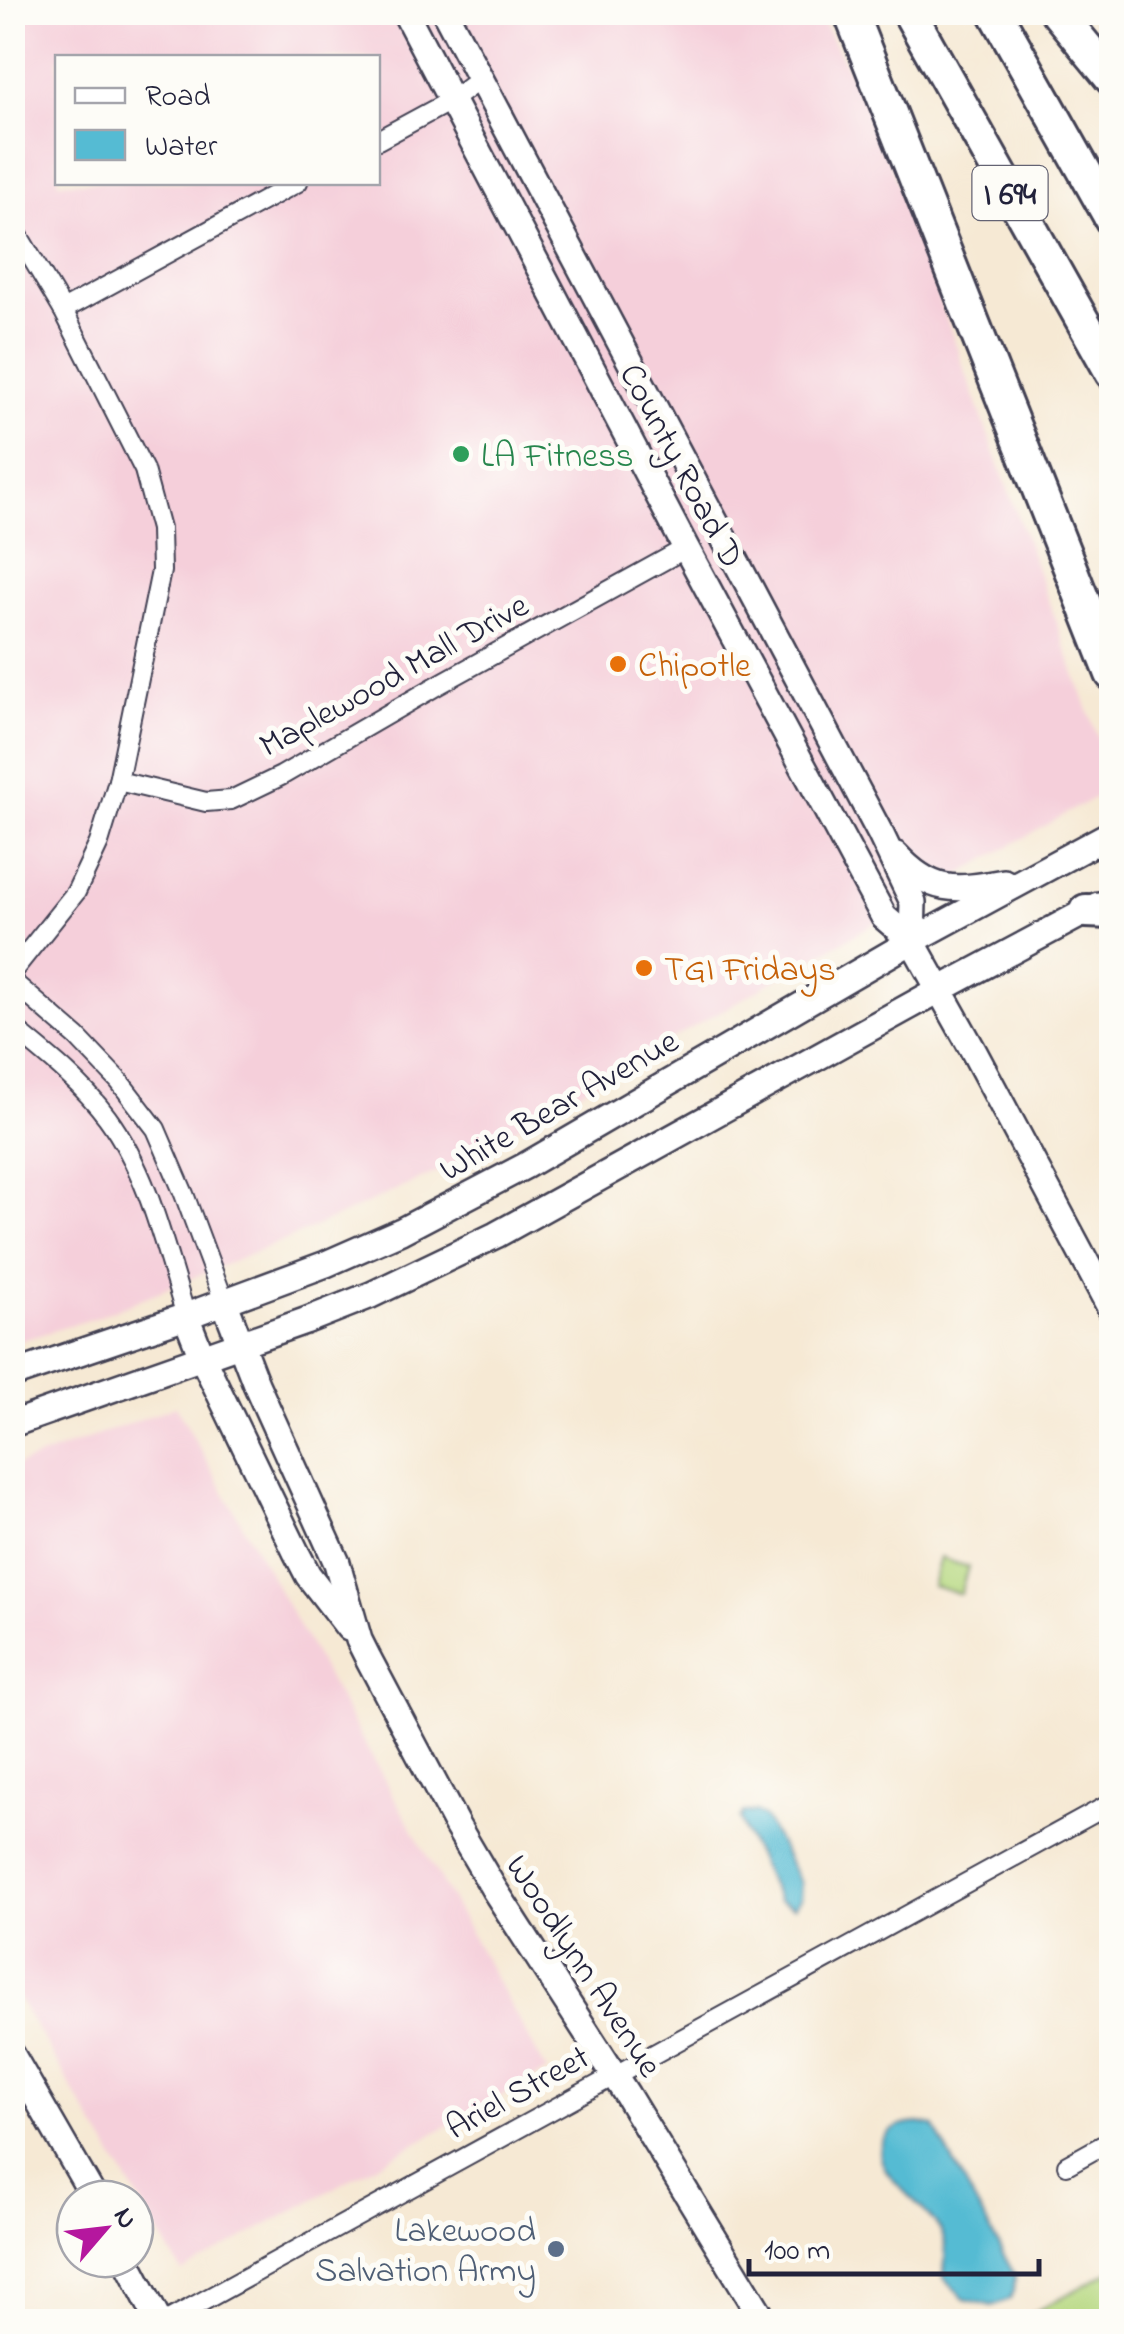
<svg xmlns="http://www.w3.org/2000/svg" width="1124" height="2334" viewBox="0 0 1124 2334" font-family="'Indie Flower',sans-serif">
<style>
.built{fill:#f5cfda;fill-rule:evenodd}
.green{fill:#b6d880;stroke:#6c7d5e;stroke-width:2.5}
.water{fill:#55bbd3;stroke:#3c6e87;stroke-width:2.5}
.lines{fill:none;stroke-linecap:round;stroke-linejoin:round}
.street-casing{stroke:#424052;stroke-width:22}
.secondary-casing{stroke:#424052;stroke-width:30}
.highway-casing{stroke:#424052;stroke-width:38}
.street{stroke:#fff;stroke-width:18}
.secondary{stroke:#fff;stroke-width:25}
.highway{stroke:#fff;stroke-width:32}
.leisure-dot{fill:#2e9e5b;stroke:#fdfcf7;stroke-width:4}
.food-dot{fill:#e8710a;stroke:#fdfcf7;stroke-width:4}
.service-dot{fill:#5c6f8a;stroke:#fdfcf7;stroke-width:4}
.labels{text-anchor:middle;stroke-width:10;stroke-linejoin:round;paint-order:stroke}
.shield{fill:#fdfcf7;stroke:#646373;stroke-width:2.5}
.shield-label{font-size:32px;font-weight:bold;fill:#22223b}
.leisure-label{font-size:35px;fill:#27864d;stroke:#fdfcf7;text-anchor:start}
.street-label{font-size:35px;fill:#22223b;stroke:#fdfcf7}
.food-label{font-size:35px;fill:#c56008;stroke:#fdfcf7;text-anchor:start}
.service-label{font-size:35px;fill:#4e5e75;stroke:#fdfcf7;text-anchor:end}
</style>
<rect width="100%" height="100%" fill="#fdfcf7"/>
<filter id="ink" filterUnits="userSpaceOnUse"><feTurbulence type="fractalNoise" baseFrequency=".01" numOctaves="2"/><feDisplacementMap in="SourceGraphic" scale="20" xChannelSelector="R" yChannelSelector="G"/><feConvolveMatrix kernelMatrix="1 2 1 2 8 2 1 2 1" color-interpolation-filters="sRGB"/></filter>
<filter id="wash" filterUnits="userSpaceOnUse"><feTurbulence type="fractalNoise" baseFrequency=".0048" numOctaves="4" result="noise"/><feDisplacementMap in="SourceGraphic" scale="40" xChannelSelector="R" yChannelSelector="G"/><feGaussianBlur stdDeviation="2.25" result="paint"/><feColorMatrix in="noise" values="0 0 0 0 0 0 0 0 0 0 0 0 0 0 0 0 0 1.4 0 .05"/><feComposite in="paint" operator="in"/></filter>
<g filter="url(#wash)">
<rect width="100%" height="100%" fill="#f6e9d4"/>
<g class="built">
<path d="M13,13H818L874,119L1111,774V788L450,1166L293,1237L92,1319L13,1343ZM58,58H378V182H58Z"/>
<polygon points="176,1406 547,2071 182,2272 12,1988 13,1467"/>
</g>
<g class="green">
<polygon points="940,1558 968,1567 960,1594 932,1586"/>
<polygon points="1111,2271 1111,2321 1017,2321"/>
</g>
<g class="water">
<polygon points="744,1812 756,1812 765,1818 801,1884 800,1899 794,1907 779,1901 745,1833 740,1818"/>
<path d="M919,2123L934,2126L1015,2276L1014,2291L1010,2299L992,2306L964,2299L944,2278C944,2266 947,2250 944,2239C935,2207 861,2172 885,2138C893,2126 906,2124 919,2123Z"/>
</g>
</g>
<g filter="url(#ink)">
<g class="lines">
<defs>
<g id="street">
<polyline points="378,140 452,100 480,79"/>
<polyline points="12,225 63,310 144,470 160,529 161,571 118,781 99,843 76,892 12,972"/>
<polyline points="63,310 298,182"/>
<polyline points="118,781 206,802 231,800 281,776 438,685 686,548"/>
<polyline points="12,981 77,1037 119,1081 156,1129 184,1194 224,1301"/>
<path d="M12,1027C45,1054 81,1082 107,1117C149,1174 165,1249 186,1316"/>
<polyline points="1067,2165 1112,2140"/>
<polyline points="165,2322 1112,1803"/>
</g>
<g id="secondary">
<polyline points="405,12 686,548 884,917 912,941 973,1050 1112,1311"/>
<polyline points="445,12 881,835 913,902 912,941"/>
<path d="M896,855C932,894 954,891 1004,882"/>
<polyline points="224,1301 256,1384 337,1563 359,1640 367,1656 457,1826 494,1889 627,2095 765,2322"/>
<polyline points="186,1316 203,1359 296,1552 308,1575 349,1628"/>
<polyline points="12,1375 186,1316 326,1264 401,1231 525,1166 912,941 1112,833"/>
<polyline points="12,1424 305,1321 371,1295 496,1235 939,990 1098,905"/>
<polyline points="12,2055 95,2199"/>
<polyline points="126,2259 159,2322"/>
</g>
<g id="highway">
<polyline points="850,12 1112,674"/>
<polyline points="909,12 1112,373"/>
<polyline points="995,12 1112,220"/>
<polyline points="1057,12 1112,79"/>
<polyline points="1086,911 1112,912"/>
</g>
</defs>
<use href="#street" class="street-casing"/>
<use href="#secondary" class="secondary-casing"/>
<use href="#highway" class="highway-casing"/>
<use href="#street" class="street"/>
<use href="#secondary" class="secondary"/>
<use href="#highway" class="highway"/>
</g>
</g>
<circle class="leisure-dot" cx="461" cy="454" r="10"/>
<g class="food-dot">
<circle cx="618" cy="664" r="10"/>
<circle cx="644" cy="968" r="10"/>
</g>
<circle class="service-dot" cx="556" cy="2249" r="10"/>
<g class="labels">
<rect class="shield" x="972.5" y="166" width="75" height="54" rx="8"/>
<g class="shield-label">
<text x="1010" y="204">I 694</text>
</g>
<g class="leisure-label">
<text x="481" y="466">LA Fitness</text>
</g>
<g class="street-label">
<text transform="translate(683 465) rotate(62)" y="12">County Road D</text>
<text transform="translate(393 674) rotate(-29)" y="12">Maplewood Mall Drive</text>
<text transform="translate(558 1104) rotate(-30)" y="12">White Bear Avenue</text>
<text transform="translate(585 1965) rotate(57)" y="12">Woodlynn Avenue</text>
<text transform="translate(517 2091) rotate(-29)" y="12">Ariel Street</text>
</g>
<g class="food-label">
<text x="638" y="676">Chipotle</text>
<text x="664" y="980">TGI Fridays</text>
</g>
<g class="service-label">
<text x="536" y="2241">Lakewood<tspan x="536" dy="40">Salvation Army</tspan></text>
</g>
</g>
<rect width="1124" height="2334" fill="none" stroke="#fdfcf7" stroke-width="50"/>
<rect x="55" y="55" width="325" height="130" fill="#fdfcf7" stroke="#a5a5ac" stroke-width="2.5"/>
<rect x="75" y="88" width="50" height="15" fill="#ffffff" stroke="#a5a5ac" stroke-width="2.5"/>
<text x="145" y="105" font-size="30" fill="#22223b">Road</text>
<rect x="75" y="130" width="50" height="30" fill="#55bbd3" stroke="#a5a5ac" stroke-width="2.5"/>
<text x="145" y="155" font-size="30" fill="#22223b">Water</text>
<g transform="translate(105 2229) rotate(62)"><circle r="48" fill="#fdfcf7" stroke="#a5a5ac" stroke-width="2.5"/>
<path d="M0-8L18 38L0 25L-18 38Z" fill="#b5179e"/>
<text y="-15" font-size="28" font-weight="bold" text-anchor="middle" fill="#22223b">N</text>
</g>
<path d="M749 2259v15h290v-15" fill="none" stroke="#22223b" stroke-width="5"/>
<text x="764" y="2259" font-size="30" fill="#22223b" stroke="#fdfcf7" stroke-width="8" paint-order="stroke">100 m</text>
</svg>
